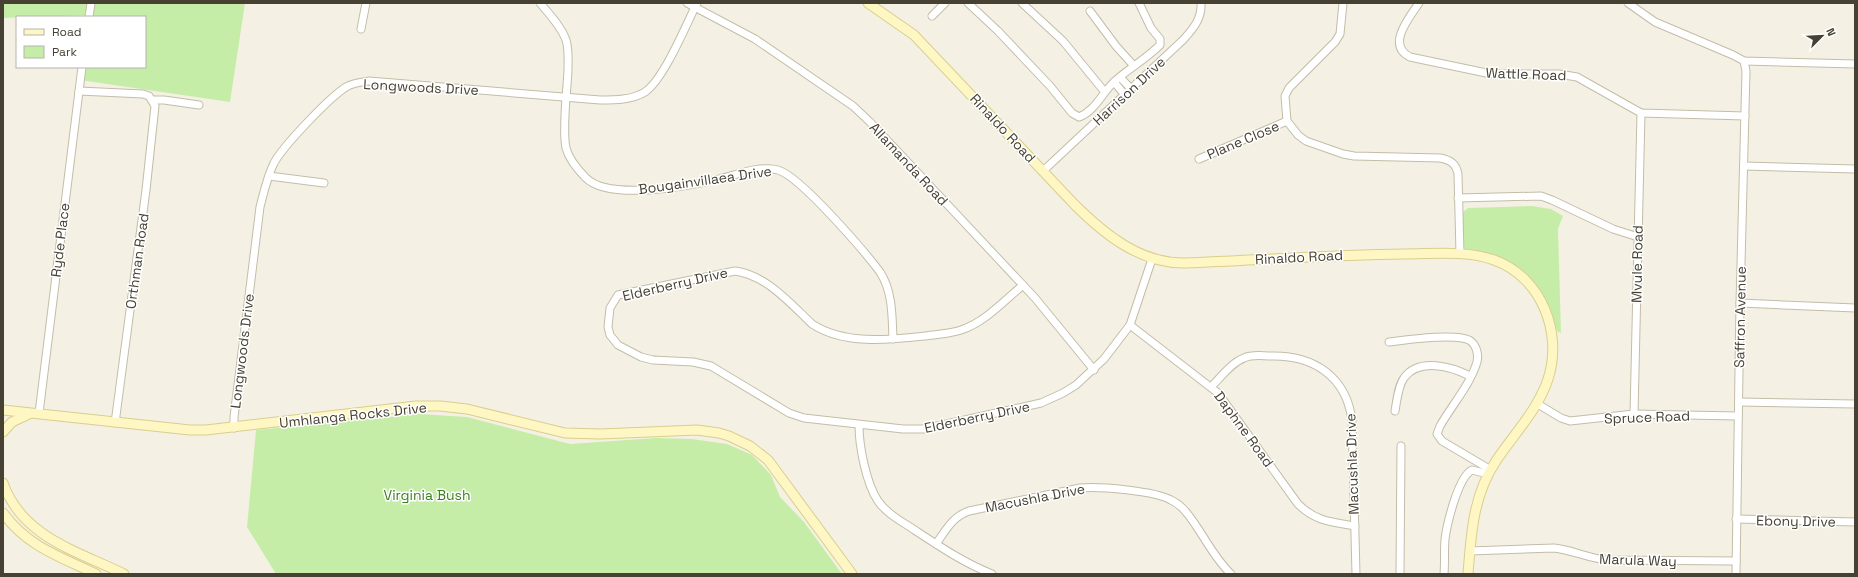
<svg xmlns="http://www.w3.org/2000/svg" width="1858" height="577" viewBox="0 0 1858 577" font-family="'Space Grotesk',sans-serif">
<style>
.green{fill:#c6eda7}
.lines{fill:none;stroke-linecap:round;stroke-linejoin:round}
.street-casing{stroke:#c3bda8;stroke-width:9}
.secondary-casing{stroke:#d9ce8e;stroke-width:11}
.street{stroke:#fff;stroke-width:7}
.secondary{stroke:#fff7c3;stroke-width:9}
.labels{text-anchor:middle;stroke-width:3;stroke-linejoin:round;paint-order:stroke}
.street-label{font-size:14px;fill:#474133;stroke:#fff}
.park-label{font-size:14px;fill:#3a7f20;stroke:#fff}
</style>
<rect width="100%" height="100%" fill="#f4f1e4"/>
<g class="green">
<polygon points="3,3 245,3 230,102 80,80 82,67 145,67 145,17 89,17 89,15 3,18"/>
<polygon points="1532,206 1551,209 1563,216 1558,229 1561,333 1557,331 1550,310 1526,282 1492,259 1461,256 1462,213 1468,208"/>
<polygon points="419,414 467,417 570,444 656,438 692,439 727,444 752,455 771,475 780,497 804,522 842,574 276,574 247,527 256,430"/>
</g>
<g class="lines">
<defs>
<g id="street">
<path d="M540,3C549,14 561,26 566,40C569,50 568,60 568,70C567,92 562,129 566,148C569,159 579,171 586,178C609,201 690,186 719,179C737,175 759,165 778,170C800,176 865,252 880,272C893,292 892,317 893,339"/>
<polyline points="687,3 755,39 853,106 870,122 1035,298 1094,370"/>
<path d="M968,3L998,31L1050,86L1072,113L1079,117C1095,111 1102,93 1114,82C1128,69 1146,59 1160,45V39L1151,28L1139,3"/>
<polyline points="1022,3 1063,41 1104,91"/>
<path d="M1343,3L1340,34L1335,42L1289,88L1285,96L1287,121L1298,135L1306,141L1343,154L1354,156L1440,158C1451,160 1456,164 1458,174L1460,254"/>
<path d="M1419,3C1409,18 1386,45 1410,57L1491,74H1559L1577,77L1641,113L1745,116"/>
<polyline points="1628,3 1655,22 1733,55 1744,61 1855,64"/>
<polyline points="1090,11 1116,46 1134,66"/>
<polyline points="932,16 945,3"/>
<polyline points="89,17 91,3"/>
<polyline points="361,29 366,3"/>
<polyline points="1120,77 1131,89"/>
<polyline points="1114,82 1125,95"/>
<polyline points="79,91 143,94 149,96 155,106 146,190 115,423"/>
<polyline points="153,100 164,100 199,105"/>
<polyline points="1199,159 1287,121"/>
<polyline points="1744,166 1855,169"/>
<path d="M1043,171L1183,40C1193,29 1202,19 1201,3"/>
<polyline points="269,176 324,183"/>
<polyline points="1458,198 1541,196 1552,200 1613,229 1638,237"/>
<path d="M1023,285C1004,301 985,322 961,330C950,334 937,334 925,336C888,340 844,345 812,324C790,303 766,275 735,271L618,295L610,308L608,327L610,335L618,345L641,357L653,360L693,362L711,366L789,413L804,418L903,429H924L1041,403L1063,393L1076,385L1104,359L1130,325L1152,259"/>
<polyline points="1740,303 1855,308"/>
<path d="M1130,325L1218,393L1298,504C1315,521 1331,522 1355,526"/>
<path d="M1389,342C1406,340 1454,333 1469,340C1476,344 1479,354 1477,362C1470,385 1452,405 1440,426L1437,434L1442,441L1491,470"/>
<path d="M1212,386C1221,377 1231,363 1244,358C1252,354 1262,356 1271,356C1313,355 1346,376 1352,420L1356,574"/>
<polyline points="1739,402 1855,404"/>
<polyline points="1536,403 1561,418 1570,421 1634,414 1738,416"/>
<path d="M1395,411C1397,400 1398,386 1404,378C1419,357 1452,367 1470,376"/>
<polyline points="39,413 82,67"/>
<polyline points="1634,414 1641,113"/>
<path d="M859,425C859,446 866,483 878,501C886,513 901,521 913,529C939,546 964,563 992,574"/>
<path d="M234,428V417L260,207C264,192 267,177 274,163C283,146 329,98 346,87C352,83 361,82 369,81L600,100C615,100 632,100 645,92C664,79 686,25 697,3"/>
<polyline points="1736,519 1855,522"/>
<path d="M936,544C946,530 952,517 969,511L1080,488C1099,486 1155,491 1171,500C1177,503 1182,507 1186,512C1202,531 1212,556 1231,574"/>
<path d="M1470,551L1554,548C1572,550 1588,558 1606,560L1736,561"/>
<polyline points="1400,574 1401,446"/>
<path d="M1444,574C1445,562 1444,551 1445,539C1447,524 1458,477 1472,470L1488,474"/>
<polyline points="1736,574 1740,303 1746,71 1744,61"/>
</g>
<g id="secondary">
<path d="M868,3L914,35L1074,204C1105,235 1141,264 1186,263C1259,260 1331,255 1404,254C1433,254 1466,250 1494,260C1542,277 1563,334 1548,379C1538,410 1513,435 1496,461C1473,495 1471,535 1468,574"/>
<polyline points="3,410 190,430 206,430 416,406 440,406 467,409 565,433 600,434 697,430 719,433 729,436 750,446 768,460 852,574"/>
<polyline points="3,432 12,422 29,414"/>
<path d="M3,483C22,537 77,551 124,574"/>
<path d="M3,513C28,547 59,556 96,574"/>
</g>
</defs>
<use href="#street" class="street-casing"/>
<use href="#secondary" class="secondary-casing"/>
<use href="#street" class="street"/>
<use href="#secondary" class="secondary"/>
</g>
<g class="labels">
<g class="street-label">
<text transform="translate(1526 74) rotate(2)" y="5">Wattle Road</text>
<text transform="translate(421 87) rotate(3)" y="5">Longwoods Drive</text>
<text transform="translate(1129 91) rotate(-43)" y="5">Harrison Drive</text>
<text transform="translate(1003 128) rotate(47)" y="5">Rinaldo Road</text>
<text transform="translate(1243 140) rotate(-23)" y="5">Plane Close</text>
<text transform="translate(909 164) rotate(47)" y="5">Allamanda Road</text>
<text transform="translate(705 180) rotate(-8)" y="5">Bougainvillaea Drive</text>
<text transform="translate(60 240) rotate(-83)" y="5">Ryde Place</text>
<text transform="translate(1299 257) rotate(-3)" y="5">Rinaldo Road</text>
<text transform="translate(137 261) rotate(-82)" y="5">Orthman Road</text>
<text transform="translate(1637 264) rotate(-89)" y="5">Mvule Road</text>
<text transform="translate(675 284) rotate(-13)" y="5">Elderberry Drive</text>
<text transform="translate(1740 317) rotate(-89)" y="5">Saffron Avenue</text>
<text transform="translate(242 351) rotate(-83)" y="5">Longwoods Drive</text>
<text transform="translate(353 415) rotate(-6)" y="5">Umhlanga Rocks Drive</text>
<text transform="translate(977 417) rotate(-12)" y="5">Elderberry Drive</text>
<text transform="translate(1647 417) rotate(-2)" y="5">Spruce Road</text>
<text transform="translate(1244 429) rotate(54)" y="5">Daphne Road</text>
<text transform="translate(1352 464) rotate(-92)" y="5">Macushla Drive</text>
<text transform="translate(1035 498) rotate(-11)" y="5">Macushla Drive</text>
<text transform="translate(1796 521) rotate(1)" y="5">Ebony Drive</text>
<text transform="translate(1638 560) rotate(2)" y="5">Marula Way</text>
</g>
<g class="park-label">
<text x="427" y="500">Virginia Bush</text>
</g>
</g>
<rect width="1858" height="577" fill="none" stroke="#474133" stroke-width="8"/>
<rect x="16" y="16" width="130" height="52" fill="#ffffff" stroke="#b5b3ad"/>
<rect x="24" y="29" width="20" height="6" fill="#fff7c3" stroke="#b5b3ad"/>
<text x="52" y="36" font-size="12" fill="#474133">Road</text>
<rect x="24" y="46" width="20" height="12" fill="#c6eda7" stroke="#b5b3ad"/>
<text x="52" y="56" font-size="12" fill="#474133">Park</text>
<g transform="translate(1822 36) rotate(66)" stroke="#ffffff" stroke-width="3" paint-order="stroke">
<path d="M0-3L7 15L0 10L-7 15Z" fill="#474133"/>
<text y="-6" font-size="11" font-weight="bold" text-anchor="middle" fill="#474133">N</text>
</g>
</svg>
